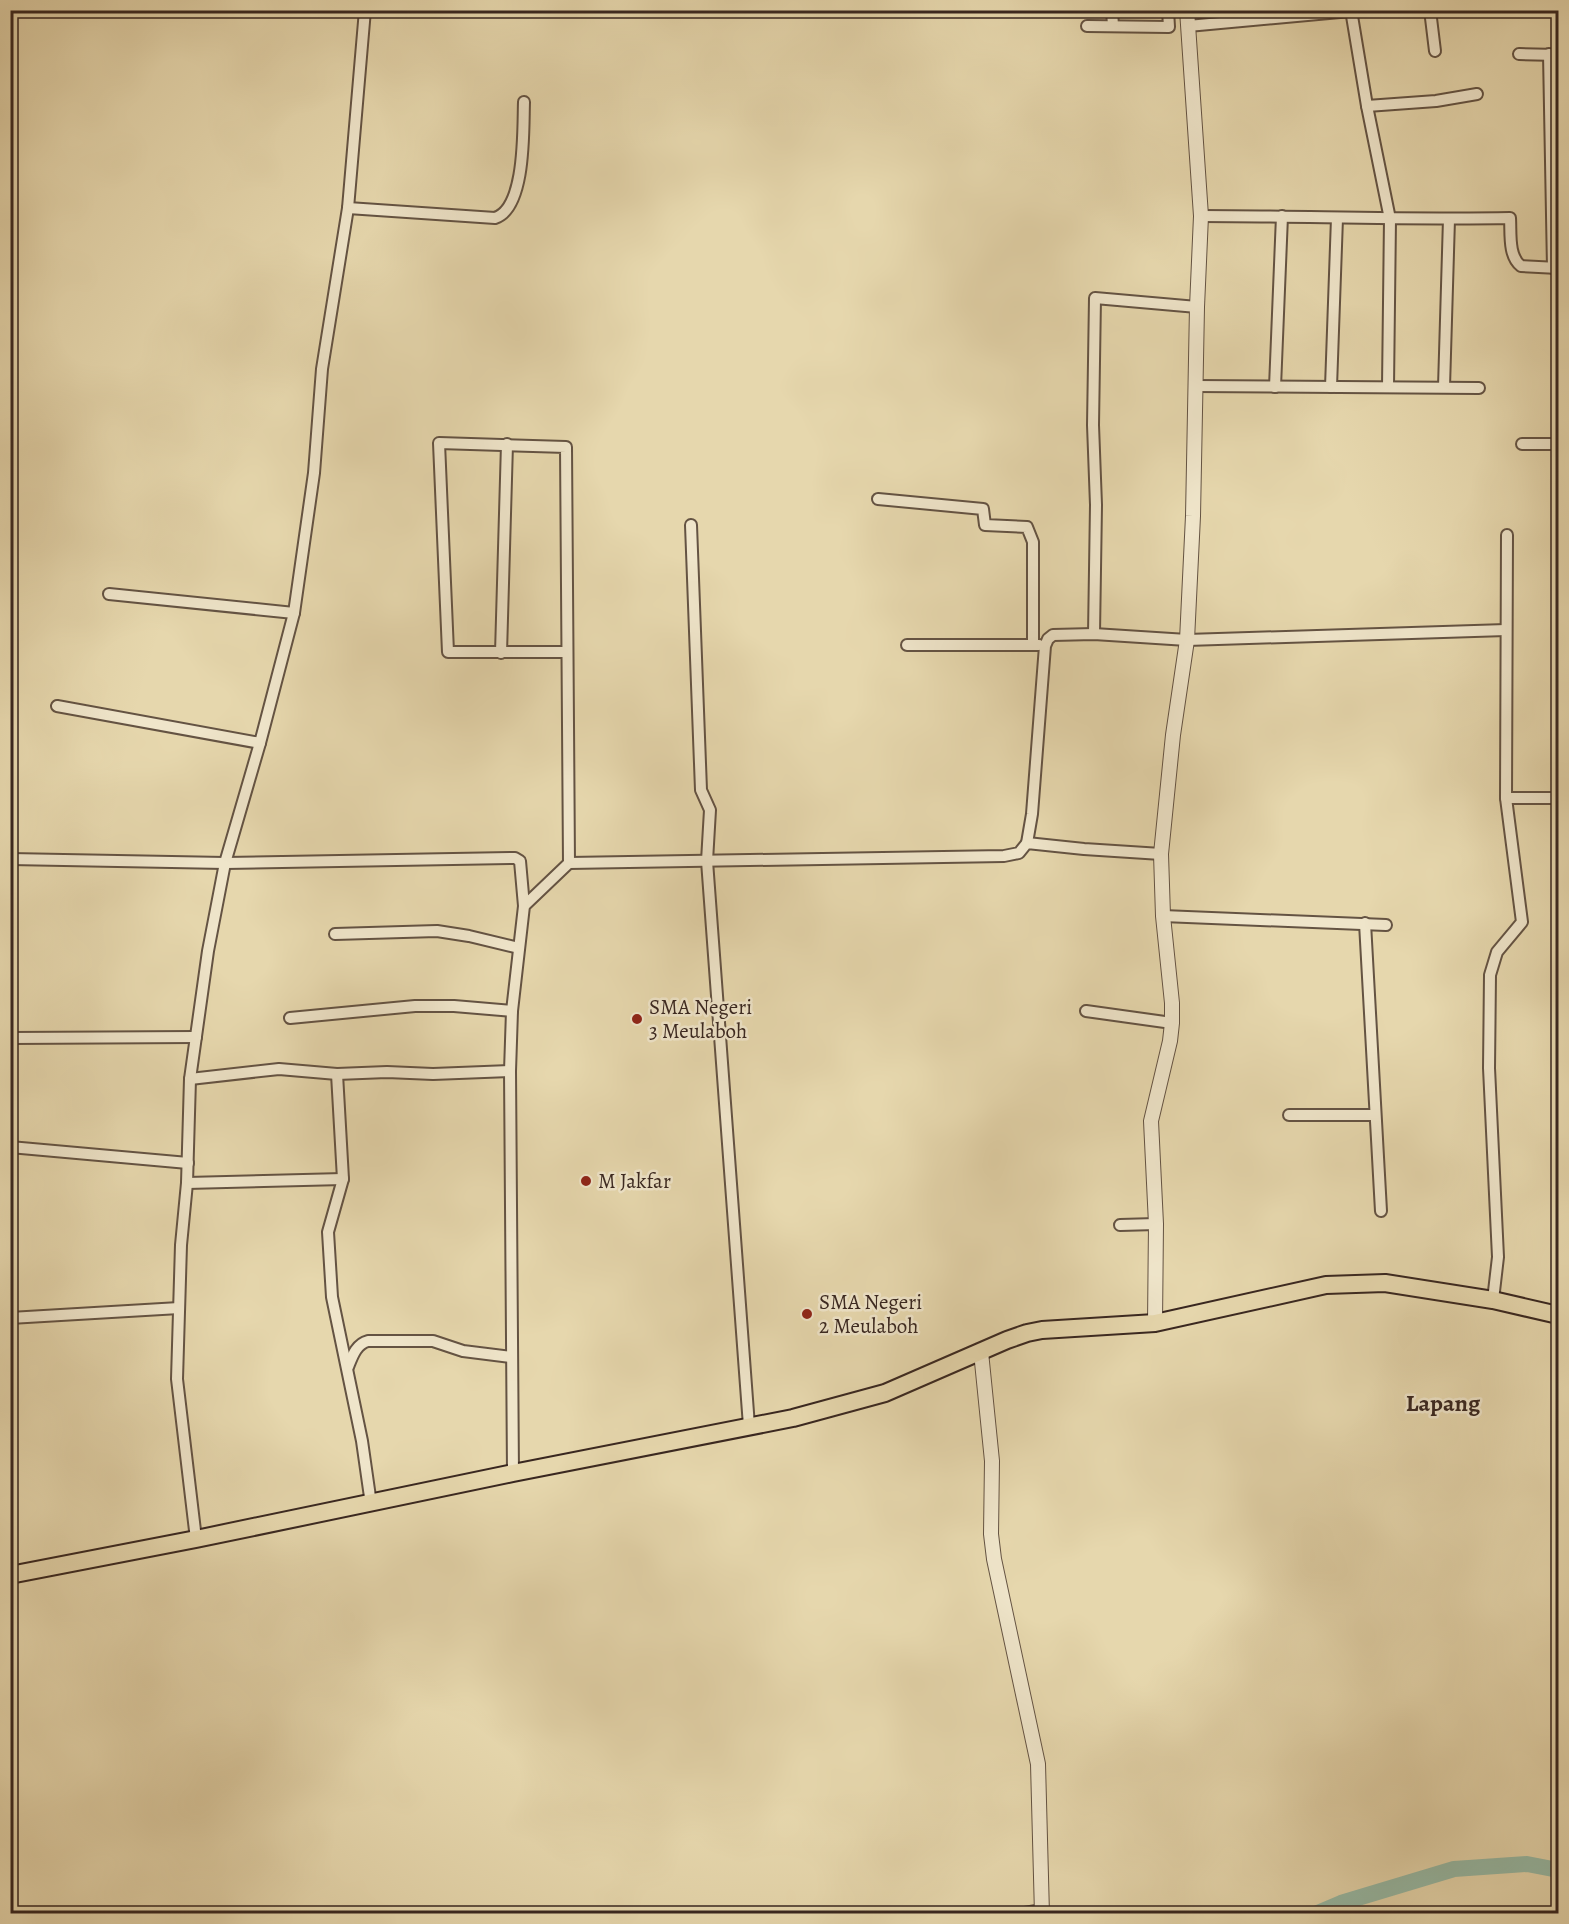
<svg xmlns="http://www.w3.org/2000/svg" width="1569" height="1924" viewBox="0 0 1569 1924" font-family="Alegreya,serif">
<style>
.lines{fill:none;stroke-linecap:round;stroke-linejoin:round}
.river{stroke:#97baa6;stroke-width:16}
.minor-casing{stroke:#645343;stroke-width:14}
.tertiary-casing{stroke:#645343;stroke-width:16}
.primary-casing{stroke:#392720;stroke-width:20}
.minor{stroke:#efe5ca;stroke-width:10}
.tertiary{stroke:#efe5ca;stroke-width:14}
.primary{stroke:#e6d7ad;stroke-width:16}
.poi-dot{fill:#8f2418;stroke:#efe5ca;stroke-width:2}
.labels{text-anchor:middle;stroke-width:5;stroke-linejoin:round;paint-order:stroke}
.poi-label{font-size:21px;fill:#392720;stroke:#efe5ca;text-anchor:start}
.quarter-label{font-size:24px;font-weight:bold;fill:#392720;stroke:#efe5ca}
</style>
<rect width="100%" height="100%" fill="#e6d7ad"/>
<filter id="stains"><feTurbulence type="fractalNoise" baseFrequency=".00333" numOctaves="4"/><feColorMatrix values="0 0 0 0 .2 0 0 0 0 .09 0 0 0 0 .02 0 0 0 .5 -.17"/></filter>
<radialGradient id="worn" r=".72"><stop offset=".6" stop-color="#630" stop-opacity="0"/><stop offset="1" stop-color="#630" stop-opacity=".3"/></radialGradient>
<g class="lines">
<polyline class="river" points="1315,1914 1341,1903 1454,1869 1527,1864 1558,1870"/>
<defs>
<g id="minor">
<polyline points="1112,10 1113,26"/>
<polyline points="1351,10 1367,106 1390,219 1388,387"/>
<polyline points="1430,10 1435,51"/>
<polyline points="1087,26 1169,27 1168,10"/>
<polyline points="1188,26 1351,11"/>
<polyline points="1519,54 1558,55"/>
<polyline points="1549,54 1553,268"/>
<polyline points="1367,106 1436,101 1477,94"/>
<path d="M348,208L495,218C526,208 523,129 524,102"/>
<path d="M1201,216C1304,216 1407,220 1510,218C1511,233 1508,256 1521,266L1558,268"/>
<polyline points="1196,386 1479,388"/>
<polyline points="1275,387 1282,216"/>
<polyline points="1331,387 1337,218"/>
<polyline points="1444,387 1449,219"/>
<polyline points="1522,444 1558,444"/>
<polyline points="878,499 983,509 985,525 1027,527 1033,542 1033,644"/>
<polyline points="691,525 701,790 710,810 707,861 749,1426"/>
<polyline points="109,594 294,613"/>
<polyline points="1094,634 1096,505 1093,425 1095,298 1197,307"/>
<polyline points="907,645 1039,645"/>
<polyline points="501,653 507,444"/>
<polyline points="57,706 260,743"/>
<polyline points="1506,798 1558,798"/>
<polyline points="1027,843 1032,814 1045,646 1048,639 1053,635 1094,634 1187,640 1506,630"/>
<polyline points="10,859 225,863 515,858 520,861 524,906"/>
<polyline points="569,863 1004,856 1019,853 1027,843 1084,849 1161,854"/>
<polyline points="1163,916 1386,925"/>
<polyline points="1365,923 1381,1211"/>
<polyline points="335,934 437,931 469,936 519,948"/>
<polyline points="1086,1011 1172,1023"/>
<polyline points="290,1018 415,1006 454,1006 512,1011"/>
<polyline points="10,1038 196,1037"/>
<polyline points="337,1074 343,1179 328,1232 332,1297 362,1441 371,1504"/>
<polyline points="190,1079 279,1069 337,1074 387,1072 433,1074 510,1071"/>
<polyline points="1289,1115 1374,1115"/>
<polyline points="10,1147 188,1163"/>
<polyline points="187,1183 343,1179"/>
<polyline points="1120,1225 1156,1224"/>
<polyline points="1493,1300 1498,1257 1489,1068 1490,975 1497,952 1522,922 1506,798 1507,535"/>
<polyline points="10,1318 179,1308"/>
<path d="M348,1367C352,1357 356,1344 368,1341H433L463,1351L511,1357"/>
<polyline points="513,1473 510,1071 512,1011 524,906 569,863 566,447 439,443 448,652 567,652"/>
<polyline points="196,1539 177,1379 181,1245 187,1183 190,1079 208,951 225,863 260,743 294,613 314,473 322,369 348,208 365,10"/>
<polyline points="1019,1914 1042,1910"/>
</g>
<g id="tertiary">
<polyline points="1155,1323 1156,1224 1151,1121 1170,1041 1172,1023 1172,1003 1163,916 1161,854 1173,735 1187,640 1193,516 1197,307 1201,216 1187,10"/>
<polyline points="981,1352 992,1461 991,1534 994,1559 1038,1764 1042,1914"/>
</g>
<polyline id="primary" points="10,1575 196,1539 513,1473 793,1418 885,1393 1007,1340 1027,1333 1042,1330 1155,1323 1326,1285 1385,1283 1493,1300 1558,1315"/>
</defs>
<use href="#minor" class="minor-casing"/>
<use href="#tertiary" class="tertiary-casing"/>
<use href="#primary" class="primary-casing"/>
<use href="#minor" class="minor"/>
<use href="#tertiary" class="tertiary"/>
<use href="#primary" class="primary"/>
</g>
<g class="poi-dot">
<circle cx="637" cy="1019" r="6"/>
<circle cx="586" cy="1181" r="6"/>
<circle cx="807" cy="1314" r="6"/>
</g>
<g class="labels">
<g class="poi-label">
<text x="649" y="1014">SMA Negeri<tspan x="649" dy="24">3 Meulaboh</tspan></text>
<text x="598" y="1188">M Jakfar</text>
<text x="819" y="1309">SMA Negeri<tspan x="819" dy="24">2 Meulaboh</tspan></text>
</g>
<g class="quarter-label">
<text x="1443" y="1411">Lapang</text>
</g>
</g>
<rect width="1569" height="1924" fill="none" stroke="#e6d7ad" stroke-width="36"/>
<rect x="12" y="12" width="1545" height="1900" fill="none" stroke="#392720" stroke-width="3"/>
<rect x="18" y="18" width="1533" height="1888" fill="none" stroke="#392720" stroke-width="1.5"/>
<rect width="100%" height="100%" filter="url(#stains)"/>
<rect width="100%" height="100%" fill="url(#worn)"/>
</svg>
